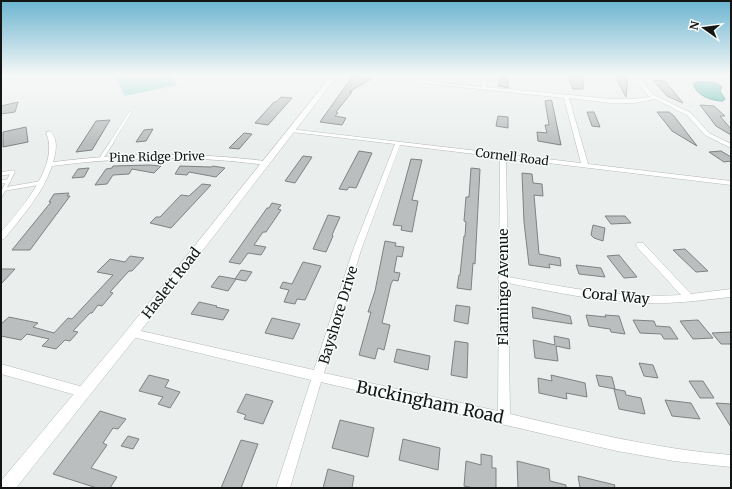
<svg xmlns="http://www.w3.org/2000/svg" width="732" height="489" viewBox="0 0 732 489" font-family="Merriweather,serif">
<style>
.green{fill:#9adad4}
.water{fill:#51b5ad;stroke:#3f857f}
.building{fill:#babebe;stroke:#7e8282}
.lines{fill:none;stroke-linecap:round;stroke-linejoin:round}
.service-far1-casing{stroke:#b5bab9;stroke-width:3}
.service-casing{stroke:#b5bab9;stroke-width:4.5}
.minor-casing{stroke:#b5bab9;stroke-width:1}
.tertiary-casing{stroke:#b5bab9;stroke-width:1}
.service-far1{stroke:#fff;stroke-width:2.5}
.service{stroke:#fff;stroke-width:3.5}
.minor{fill:#fff;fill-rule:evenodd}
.tertiary{fill:#fff;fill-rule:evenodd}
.labels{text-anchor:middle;stroke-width:3;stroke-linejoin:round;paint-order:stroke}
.far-street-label{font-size:12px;fill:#141515;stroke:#f7fcfb}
.street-label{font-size:14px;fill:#141515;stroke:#f7fcfb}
.near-street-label{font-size:17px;fill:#141515;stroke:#f7fcfb}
</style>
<rect width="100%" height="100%" fill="#eaefee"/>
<polygon class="green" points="115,76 171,76 177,85 125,96"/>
<path class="water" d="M699,82C707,82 716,81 722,87L720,91L725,99L723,101C712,101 698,96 694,86V83Z"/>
<g class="building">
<polygon points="568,76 583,76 583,89 573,89"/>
<polygon points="615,76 628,76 626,97"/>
<polygon points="352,77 371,79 349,92 352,92 336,112 338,113 335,116 346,118 342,125 320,122"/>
<polygon points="499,78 508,78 508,88 499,86"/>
<polygon points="653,80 665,81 683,103 667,96"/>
<polygon points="281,97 292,98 268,125 255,123 274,102 276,102"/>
<polygon points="551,100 552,102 561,145 538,141 537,132 547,133 545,125 549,125 545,101"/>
<polygon points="18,102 15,112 1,114 1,106"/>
<polygon points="700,105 714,106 725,116 720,116 731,129 731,135 716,126"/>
<polygon points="587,112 594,112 600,127 592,126"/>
<polygon points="657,112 669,112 674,116 697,146 672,131"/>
<polygon points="498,116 508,117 508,128 496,126"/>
<polygon points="110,120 92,150 76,152 96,121"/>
<polygon points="26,127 28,142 3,147 3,132"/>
<polygon points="153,129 146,141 136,142 144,130"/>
<polygon points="244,133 252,134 239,149 229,148"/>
<polygon points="359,151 372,153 356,188 349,187 347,190 339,189"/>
<polygon points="721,151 731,157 731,161 724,162 709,152"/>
<polygon points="303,156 312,157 295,183 285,181"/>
<polygon points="411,159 422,160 412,200 418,201 412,232 401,230 402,226 393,225"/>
<polygon points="150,165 161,166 154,173 132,169 129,174 113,175 107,184 95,185 106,169 112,168 113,166"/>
<polygon points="180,166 211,167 213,166 225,168 216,177 189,172 187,175 175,174"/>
<polygon points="89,168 84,177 72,178 78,169"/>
<polygon points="471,168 480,169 475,264 473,263 471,290 457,288 459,275 460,275 464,236 465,236 466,222 464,221 466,197 469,197"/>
<polygon points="522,173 532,174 533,183 542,184 543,196 534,195 539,254 560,258 561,266 549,264 550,268 529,265 524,222"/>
<polygon points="202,184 211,185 171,228 150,223 156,217 160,217 181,195 189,196"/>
<polygon points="69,193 67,196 70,196 30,250 12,250 51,202 49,202 54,194"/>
<polygon points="272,203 281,205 278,209 281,210 266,232 263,232 254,245 266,247 261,255 248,253 240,264 229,262 267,208 269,208"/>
<polygon points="328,215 340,217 332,235 333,236 326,252 313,249"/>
<polygon points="605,216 625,216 631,223 611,224"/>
<polygon points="593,225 605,228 603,241 594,238 591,235"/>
<polygon points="385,241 396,243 395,246 404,247 402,257 397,256 394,272 400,273 398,281 393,280 391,284 382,323 390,325 384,350 378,348 375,359 359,355 371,312 368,312 375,291"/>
<polygon points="685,249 708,271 696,272 673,250"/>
<polygon points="619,255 637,277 624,278 607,256"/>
<polygon points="130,256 144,258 132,271 129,271 110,292 113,293 102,306 98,305 92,313 90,313 73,331 78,332 70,341 65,340 56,349 42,346 49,339 27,334 21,340 1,336 1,324 9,317 38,323 33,327 54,333 68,318 72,319 113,275 97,272 110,259 125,262"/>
<polygon points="303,262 321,266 305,300 297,299 295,304 284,302 289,290 280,288 283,282 292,284"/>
<polygon points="576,265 601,268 605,277 579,274"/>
<polygon points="1,269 15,269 1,284"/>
<polygon points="241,270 252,272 246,281 235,279"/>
<polygon points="219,276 236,279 228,291 211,287"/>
<polygon points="199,302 217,306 216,307 229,310 223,320 191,314"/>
<polygon points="456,305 470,307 468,324 454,321"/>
<polygon points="532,307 570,316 572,324 533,318"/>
<polygon points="586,315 606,317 605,315 619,316 625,334 611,332 610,329 589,326"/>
<polygon points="272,318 300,324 293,339 265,333"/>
<polygon points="633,320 654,321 656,326 670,327 678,339 664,339 661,334 640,333"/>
<polygon points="698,320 713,338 693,339 680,321"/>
<polygon points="731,332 731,344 721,344 712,333"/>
<polygon points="554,336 569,339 570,349 556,346 558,361 535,358 533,340 555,345"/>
<polygon points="455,341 468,343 467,378 451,375"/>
<polygon points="397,349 430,356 428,370 394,362"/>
<polygon points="639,363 653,365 658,378 644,376"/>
<polygon points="149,375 169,380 165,387 180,392 170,408 158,404 163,397 139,391"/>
<polygon points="551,375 585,383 587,397 566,393 567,399 539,393 538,378 552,381"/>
<polygon points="596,375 612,377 615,389 599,386"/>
<polygon points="689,381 703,381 714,398 700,398"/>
<polygon points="614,389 625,391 626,395 641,398 645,414 619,409"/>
<polygon points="246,394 273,401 263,424 244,419 246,415 237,412"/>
<polygon points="665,400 691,403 700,419 672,416"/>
<polygon points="716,403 731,404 731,427"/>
<polygon points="100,411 126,419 118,429 113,428 103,443 107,445 91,468 117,477 110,488 97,488 53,474"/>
<polygon points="340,420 374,428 368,457 332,448"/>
<polygon points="128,436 139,439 133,449 121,446"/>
<polygon points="403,439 440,448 438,470 399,460"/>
<polygon points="241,440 258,444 241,488 221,488"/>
<polygon points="481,454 492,456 492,468 496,468 496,488 474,488 464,486 466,461 481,465"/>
<polygon points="517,461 549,469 550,481 566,485 566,488 518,488"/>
<polygon points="328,469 354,476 352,488 323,488"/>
<polygon points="578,476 615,485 614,488 580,488"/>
</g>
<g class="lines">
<defs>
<polyline id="service-far1" points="111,143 130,113"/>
<g id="service">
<polyline points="102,157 112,142"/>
<polyline points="1,174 13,172 1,195"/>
<polyline points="1,182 9,181"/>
<polyline points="5,189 40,183"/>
</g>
<g id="minor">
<path d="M413,76H418C426,84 469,85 482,87L483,76H487L486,87L611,99H634L651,97L648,96L634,76H639L652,94L691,113L709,133L731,144V148L705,135L687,115L655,99L634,103H611L569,98L588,164L731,181V185L506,158L508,277C565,287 622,299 681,295L637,247L636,245L637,243H643L691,294L731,289V297C703,300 675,304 646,303C600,302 554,292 508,283L510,414C583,431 656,449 731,455V467L674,461L617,451L321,382L290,488H276L311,380L129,336L127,333L129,330L132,329L314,370L353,250L395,144L292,132L290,131V129L581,163L564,98L432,84L417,81ZM400,145L500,157L499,277L498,279L499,281L498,411L324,373L361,250Z"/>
<path d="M49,131C59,137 56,152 53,162C124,153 194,152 265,161L268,163L265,165C193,155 123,157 52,166C43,193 22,217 4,239L1,240V232C20,210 61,164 46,133Z"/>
<polygon points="1,364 83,387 87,388 89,392 87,396 83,397 1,374"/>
</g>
<polygon id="tertiary" points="331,76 337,76 136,337 16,488 1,488 1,481 128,329"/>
</defs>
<use href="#service-far1" class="service-far1-casing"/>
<use href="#service" class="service-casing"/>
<use href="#minor" class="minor-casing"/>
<use href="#tertiary" class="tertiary-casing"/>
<use href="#service-far1" class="service-far1"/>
<use href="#service" class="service"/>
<use href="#minor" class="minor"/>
<use href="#tertiary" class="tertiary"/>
</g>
<linearGradient id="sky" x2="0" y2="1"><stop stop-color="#6bb4d0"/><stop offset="0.52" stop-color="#f6f8f7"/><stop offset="1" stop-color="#f6f8f7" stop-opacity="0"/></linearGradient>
<rect width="732" height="145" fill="url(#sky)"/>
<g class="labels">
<g class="far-street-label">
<text transform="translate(157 157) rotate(-1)" y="4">Pine Ridge Drive</text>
<text transform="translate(512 157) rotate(7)" y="4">Cornell Road</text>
</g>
<g class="street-label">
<text transform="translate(171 283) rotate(-52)" y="5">Haslett Road</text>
<text transform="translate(503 287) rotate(-90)" y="5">Flamingo Avenue</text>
<text transform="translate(616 296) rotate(5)" y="5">Coral Way</text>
<text transform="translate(338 315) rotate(-73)" y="5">Bayshore Drive</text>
</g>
<g class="near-street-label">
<text transform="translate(430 402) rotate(12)" y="6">Buckingham Road</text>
</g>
</g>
<rect width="732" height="489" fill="none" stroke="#141515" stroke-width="4"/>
<g transform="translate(704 28) rotate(284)" stroke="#f7fcfb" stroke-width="3" paint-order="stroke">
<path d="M0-3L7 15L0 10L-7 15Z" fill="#141515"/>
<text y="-6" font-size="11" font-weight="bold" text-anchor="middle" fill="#141515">N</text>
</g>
</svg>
